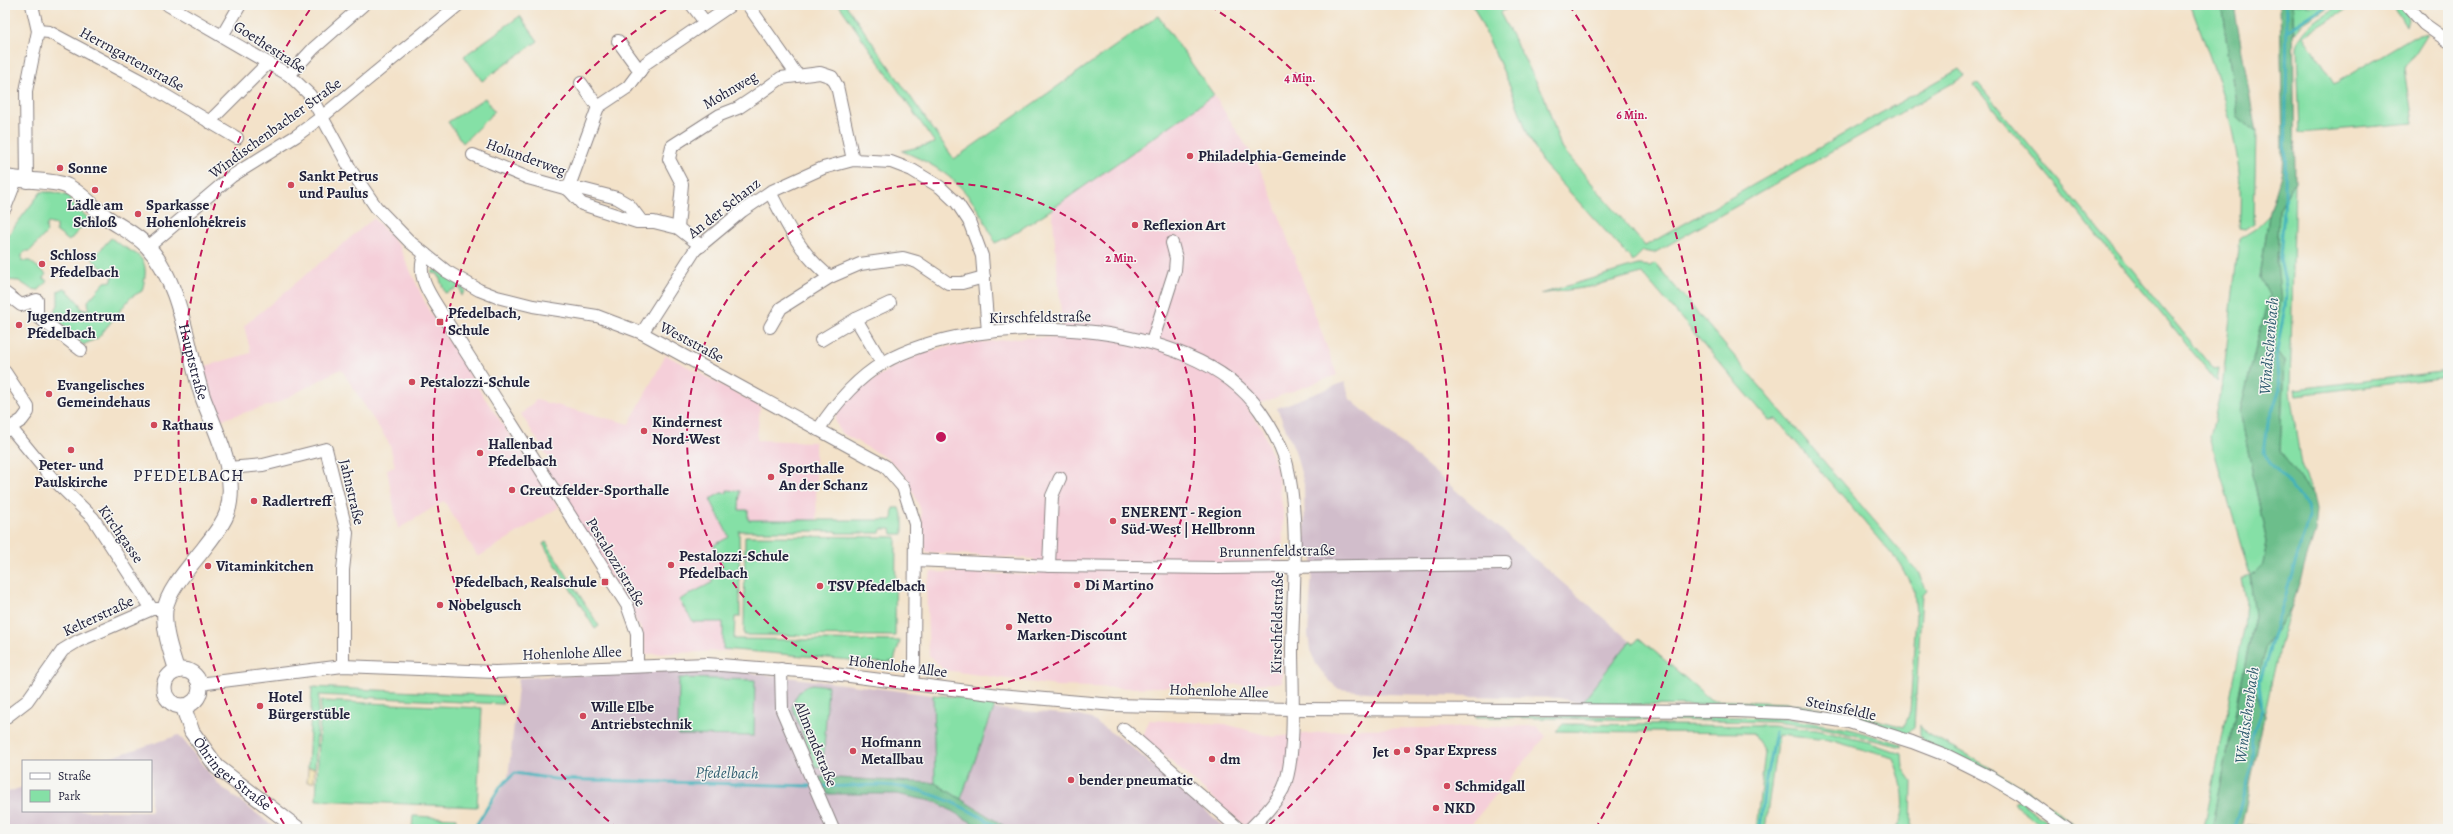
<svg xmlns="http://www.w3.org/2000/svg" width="2453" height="834" viewBox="0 0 2453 834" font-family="Alegreya,serif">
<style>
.built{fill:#f5cfd9}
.industrial{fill:#d1bdcb}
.green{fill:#85e0a6;stroke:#548170}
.forest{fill:#6cbe8b;stroke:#477063}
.sand{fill:#eeda9e;stroke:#887e6c}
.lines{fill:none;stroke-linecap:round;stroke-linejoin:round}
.stream{stroke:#43b2bc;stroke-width:3}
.minor-casing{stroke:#8a8282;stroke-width:14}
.major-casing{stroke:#8a8282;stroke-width:17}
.minor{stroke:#fff;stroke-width:12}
.major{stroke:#fff;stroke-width:15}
.ring{fill:none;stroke:#c2185b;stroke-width:2;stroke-dasharray:7 5}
.poi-dot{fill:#d1495b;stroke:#f6f6f2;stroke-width:1.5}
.labels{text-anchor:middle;stroke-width:3;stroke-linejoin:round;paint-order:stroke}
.street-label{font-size:15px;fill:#22223b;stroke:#f6f6f2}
.poi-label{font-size:15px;font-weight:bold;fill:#22223b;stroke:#f6f6f2;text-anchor:start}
.water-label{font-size:16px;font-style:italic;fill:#2f5c6f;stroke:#f6f6f2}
.quarter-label{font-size:17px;letter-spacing:1px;fill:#22223b;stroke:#f6f6f2}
.centre{fill:#c2185b;stroke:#f6f6f2;stroke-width:2}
.ring-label{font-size:12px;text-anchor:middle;font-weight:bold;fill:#c2185b;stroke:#f6f6f2;stroke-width:3;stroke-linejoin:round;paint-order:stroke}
</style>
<rect width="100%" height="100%" fill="#f6f6f2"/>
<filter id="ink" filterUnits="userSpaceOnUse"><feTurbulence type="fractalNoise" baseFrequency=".025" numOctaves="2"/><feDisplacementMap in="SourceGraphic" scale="8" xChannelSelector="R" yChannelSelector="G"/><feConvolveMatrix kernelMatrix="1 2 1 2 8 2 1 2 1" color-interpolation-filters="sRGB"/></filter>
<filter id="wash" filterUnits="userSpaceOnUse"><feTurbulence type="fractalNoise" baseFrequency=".012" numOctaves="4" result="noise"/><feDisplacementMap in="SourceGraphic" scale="16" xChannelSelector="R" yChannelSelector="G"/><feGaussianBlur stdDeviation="0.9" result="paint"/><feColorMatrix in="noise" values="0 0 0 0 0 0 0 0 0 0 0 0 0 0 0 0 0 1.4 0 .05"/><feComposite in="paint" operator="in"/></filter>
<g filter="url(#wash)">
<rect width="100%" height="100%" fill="#f3e2c9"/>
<g class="built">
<polygon points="1214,95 1256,161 1271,193 1337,375 1247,408 1262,428 1277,469 1283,512 1282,683 1128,688 1057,686 944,670 929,655 926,587 931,572 1038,575 1034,559 926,552 920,508 906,477 888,459 840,432 835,419 841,406 864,386 891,368 918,355 945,347 1019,338 1063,337 1052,209"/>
<polygon points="374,218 399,246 428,309 484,397 559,507 478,557 444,501 398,529 387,469 395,467 390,445 341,369 277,403 220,420 202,367 251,353 244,326"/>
<polygon points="666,355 760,406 757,440 815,442 817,529 737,529 729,651 646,654 642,631 545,467 551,462 521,414 536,400 629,424"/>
<polygon points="1149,720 1225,724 1273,737 1356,729 1536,726 1546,736 1467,829 1248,829 1143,737"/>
</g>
<g class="industrial">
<polygon points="1345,382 1350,399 1630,641 1580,704 1560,698 1386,694 1339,689 1328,680 1316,664 1310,650 1308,634 1313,554 1305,551 1304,484 1295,451 1277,408"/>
<polygon points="711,668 933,695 936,802 983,829 476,829 508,778 519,678"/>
<polygon points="994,709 1076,715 1091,719 1128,744 1227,829 1009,829 961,799"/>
<polygon points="179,735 219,785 277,829 5,829 5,793 23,787 23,811 151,811 151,761 100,761"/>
</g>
<g class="green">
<path d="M839,5H846L954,159L1158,16L1214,95L1052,209L1010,236L995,243C974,194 952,171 902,151L935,143Z"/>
<polygon points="1473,5 1513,5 1500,13 1544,96 1561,147 1645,246 1959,69 1965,76 1654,253 1643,251 1633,261 1542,162 1529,137 1510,86"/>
<path d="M2191,5H2221L2238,117L2256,132L2254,223L2245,229L2239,228C2247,147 2218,80 2191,5Z"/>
<polygon points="2293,5 2332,5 2302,24 2294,34"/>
<path d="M2340,5H2354L2304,35L2334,84L2412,37L2427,33L2405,68L2413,123L2300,133L2297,47C2301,25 2323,17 2340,5Z"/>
<polygon points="2393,5 2401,5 2409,16 2406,27"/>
<polygon points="520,16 538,41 482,81 464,56"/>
<polygon points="1978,83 2214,370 2219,369 2217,382 1974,85"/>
<polygon points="485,98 494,112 463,143 448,122"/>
<polygon points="2295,181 2290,392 2301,465 2314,496 2280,452 2284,361 2273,346 2281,301 2277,264 2279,209"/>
<polygon points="41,192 53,192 69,196 74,205 89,219 69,241 56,231 56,225 48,223 46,227 47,232 30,251 26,251 22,255 22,261 30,261 46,274 43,278 47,281 39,290 31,289 19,281 5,280 5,234 8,235"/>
<polygon points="2269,215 2260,278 2269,295 2240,412 2267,543 2263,564 2250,577 2255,614 2212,829 2204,829 2244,629 2246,599 2242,579 2250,576 2210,437 2223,380 2239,239 2255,229"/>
<path d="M111,238C134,257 153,251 142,291L131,297L98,338L83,345L52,315L58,305V291L65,288L79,303L82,310L89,309L88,301L105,282L112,281L113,272L105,271L92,259Z"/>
<polygon points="1655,263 1918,572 1927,591 1922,595 1914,728 1908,734 1849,718 1704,706 1580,704 1630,641 1634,644 1639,638 1711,700 1786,703 1850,713 1904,727 1910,712 1916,615 1914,590 1900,564 1776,419 1769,420 1642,273 1589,287 1540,294 1638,265 1650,266"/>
<polygon points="435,269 463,286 465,291 461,296 460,287 445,293 438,274 431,273"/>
<polygon points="2448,371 2448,377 2296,395 2295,389"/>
<polygon points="727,490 740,491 739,510 748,510 748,520 892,520 893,508 900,508 903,518 903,534 892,534 891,529 881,529 880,533 837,533 836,531 739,531 740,617 735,617 734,639 900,641 894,661 885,663 723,649 723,622 693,622 679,600 713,582 709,574 723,566 714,545 729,537 710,499 721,493 727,493"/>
<polygon points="745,536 896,537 895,636 744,635"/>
<polygon points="546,542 599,626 595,629 543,544"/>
<polygon points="2291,609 2281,639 2264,717 2255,688 2265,648"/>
<polygon points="679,678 755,680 754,736 678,735"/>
<path d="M813,684L828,686L823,767L816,768L792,707C795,696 801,686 813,684Z"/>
<polygon points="312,687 503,696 503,704 319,695 315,768 308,768"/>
<polygon points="933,695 997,700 961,799 935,783"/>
<polygon points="321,701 482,708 477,807 316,800"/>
<polygon points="1476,715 1738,717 1789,719 1849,729 1902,744 1902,747 1819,727 1772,722 1476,717"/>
<path d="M1563,724L1772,726L1817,730L1868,742L1902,754L1903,768L1912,781L1911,829H1895C1911,811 1901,778 1893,758L1829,740L1778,735L1765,829H1756L1765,752L1753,733L1556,731Z"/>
<path d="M1920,725L1928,734C1981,762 2033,790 2079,829H2073L1923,741L1920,734Z"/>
<polygon points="2018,800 2057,829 2048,829 2014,804"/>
<polygon points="413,816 456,818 455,829 412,829"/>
<polygon points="2246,825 2284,829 2247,829"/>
</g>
<g class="forest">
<polygon points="2221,5 2234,5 2256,132 2238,117"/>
<polygon points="2280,5 2293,5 2295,181 2279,209 2277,264 2281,301 2273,346 2284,361 2280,452 2314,496 2317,509 2315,532 2291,609 2265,648 2255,688 2264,717 2241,829 2212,829 2255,615 2250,577 2263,564 2267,543 2240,412 2269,295 2260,278 2269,215 2282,171 2283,149"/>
<polygon points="818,777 935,783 1009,829 983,829 936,802 896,794 826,794"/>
</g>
<polygon class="sand" points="308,768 315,768 314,782 307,782"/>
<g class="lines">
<g class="stream">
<polyline points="2288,30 2327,5"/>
<path d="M818,786C839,787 859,785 880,785C924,786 964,805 1000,829"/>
<polyline points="474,829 500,787 515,773 555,779 811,786"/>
<polyline points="1760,829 1765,784 1775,732"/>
<polyline points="2234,829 2252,764 2253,733 2262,709 2259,684 2309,517 2307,506 2286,479 2270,463 2264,453 2268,423 2279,391 2276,355 2285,308 2286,287 2280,259 2285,197 2287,5"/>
</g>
</g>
</g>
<g filter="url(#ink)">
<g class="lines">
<defs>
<g id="minor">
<polyline points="168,5 289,75 310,95 352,172 376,207 410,242 446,271 479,290 497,297 533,306 597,316 642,333 885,466 903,487 915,524 914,663 912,684"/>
<polyline points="692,5 705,22"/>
<polyline points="748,5 797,75"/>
<polyline points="2407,5 2424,24 2448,41"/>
<polyline points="38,31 49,32 141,81 237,138"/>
<polyline points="222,36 240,5"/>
<polyline points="618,41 640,71"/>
<polyline points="289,75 314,48 363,5"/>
<polyline points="598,107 628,87 646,63 731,5"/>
<polyline points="209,122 268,63"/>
<polyline points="473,155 528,178 568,189 582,189 617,198 629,205 642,222"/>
<polyline points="27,182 26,91 38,31 32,5"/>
<polyline points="568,189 582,204 637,222 654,222 678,228 701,246"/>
<polyline points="568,189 598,107 581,83"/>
<path d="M770,192C786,223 801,255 830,277"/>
<polyline points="5,208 16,180"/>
<polyline points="678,228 682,184 669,159 672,146 720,115 738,108 753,98 781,78 820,73 832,77 837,86 853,160"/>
<polyline points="148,247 232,176 296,136 323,116 458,5"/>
<path d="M425,254C414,278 433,298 445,319L627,605L637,633V666"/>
<polyline points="5,293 21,305 37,300 37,316 81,350"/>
<polyline points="770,327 781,308 830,277 860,264 903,258 917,262 948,283 962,283 984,277"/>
<polyline points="642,333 695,250 742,211 770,192 823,168 853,160 891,162 912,170 940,187 957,203 969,221 982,256 988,332"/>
<polyline points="821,340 856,319"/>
<polyline points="1152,342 1175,270 1176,258 1172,243"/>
<polyline points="882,363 856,319 890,303"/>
<polyline points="5,372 28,407 28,412 22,420 5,431"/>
<polyline points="10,427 51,477 93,518 152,609"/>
<path d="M818,430C835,404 856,379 883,363C975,309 1195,315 1260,411C1271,427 1282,446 1287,465C1300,521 1293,591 1292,649C1292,683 1297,760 1283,789C1275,804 1262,817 1250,829"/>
<polyline points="228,468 263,465 326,449 347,533 343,570 343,666"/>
<polyline points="915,560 1053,566 1217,568 1505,564"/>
<polyline points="1049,566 1052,496 1060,478"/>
<polyline points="781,669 782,710 833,829"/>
<polyline points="199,684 343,666 495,672 707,664 826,673 999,695 1114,705 1292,709 1736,711 1788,713 1849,722 1912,742 1948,756 1990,777 2019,794 2067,829"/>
<polyline points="5,718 27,701 63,650 78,641 152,609 159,609"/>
<polyline points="1124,729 1239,829"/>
</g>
<g id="major">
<path id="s1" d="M5,177C24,182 51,179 67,186C81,193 94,208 106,217C120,227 136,234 147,246C182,283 187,351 203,398C216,433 239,474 227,513C223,525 213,536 205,547C193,563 167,590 165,610C163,629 171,652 177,671"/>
<circle cx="182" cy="688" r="18"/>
<path id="s2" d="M183,706L192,732L217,767L298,829"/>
</g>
</defs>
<use href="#minor" class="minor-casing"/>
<use href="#major" class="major-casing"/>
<use href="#minor" class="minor"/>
<use href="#major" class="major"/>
</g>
</g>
<g class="ring">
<circle cx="941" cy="437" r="254"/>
<path d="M618 829A508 508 0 0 1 672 6M1210 6A508 508 0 0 1 1264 829"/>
<path d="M284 824A762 762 0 0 1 313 5M1569 5A762 762 0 0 1 1598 824"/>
</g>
<g class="poi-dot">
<circle cx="1190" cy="156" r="4"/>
<circle cx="60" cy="168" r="4"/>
<circle cx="291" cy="185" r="4"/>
<circle cx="95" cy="190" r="4"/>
<circle cx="138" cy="214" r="4"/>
<circle cx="1135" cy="225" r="4"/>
<circle cx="42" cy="264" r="4"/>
<rect x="436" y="318" width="8" height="8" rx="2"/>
<circle cx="19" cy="325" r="4"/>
<circle cx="412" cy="382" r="4"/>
<circle cx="49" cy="394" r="4"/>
<circle cx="154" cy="425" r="4"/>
<circle cx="644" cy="431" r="4"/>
<circle cx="71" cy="450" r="4"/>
<circle cx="480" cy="453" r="4"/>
<circle cx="771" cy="477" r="4"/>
<circle cx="512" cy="490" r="4"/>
<circle cx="254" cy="501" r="4"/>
<circle cx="1113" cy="521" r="4"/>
<circle cx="671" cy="565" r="4"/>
<circle cx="208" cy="566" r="4"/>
<rect x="601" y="578" width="8" height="8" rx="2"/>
<circle cx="1077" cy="585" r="4"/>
<circle cx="820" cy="586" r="4"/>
<circle cx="440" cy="605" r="4"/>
<circle cx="1009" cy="627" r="4"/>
<circle cx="260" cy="706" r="4"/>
<circle cx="583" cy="716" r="4"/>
<circle cx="1407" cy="750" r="4"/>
<circle cx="853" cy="751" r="4"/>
<circle cx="1397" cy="752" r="4"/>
<circle cx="1212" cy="759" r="4"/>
<circle cx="1071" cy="780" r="4"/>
<circle cx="1447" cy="786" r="4"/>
<circle cx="1436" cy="808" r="4"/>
</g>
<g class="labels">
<g class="street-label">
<text transform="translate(270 47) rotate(33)" y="5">Goethestraße</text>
<text transform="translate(132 59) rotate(29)" y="5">Herrngartenstraße</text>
<text transform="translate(730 90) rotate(-30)" y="5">Mohnweg</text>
<text transform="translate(275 128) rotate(-36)" y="5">Windischenbacher Straße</text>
<text transform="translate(526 157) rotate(20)" y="5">Holunderweg</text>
<text transform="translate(724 208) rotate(-38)" y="5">An der Schanz</text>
<text transform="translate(1040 317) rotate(-1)" y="5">Kirschfeldstraße</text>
<text transform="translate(692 342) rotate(28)" y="5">Weststraße</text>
<text dy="5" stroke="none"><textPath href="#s1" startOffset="289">Hauptstraße</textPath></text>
<text transform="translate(352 492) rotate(77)" y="5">Jahnstraße</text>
<text transform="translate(121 534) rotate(55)" y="5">Kirchgasse</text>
<text transform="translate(1277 551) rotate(-1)" y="5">Brunnenfeldstraße</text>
<text transform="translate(616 562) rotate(59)" y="5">Pestalozzistraße</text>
<text transform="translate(98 616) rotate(-25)" y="5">Kelterstraße</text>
<text transform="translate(1277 623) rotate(-89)" y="5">Kirschfeldstraße</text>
<text transform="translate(572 653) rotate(-2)" y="5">Hohenlohe Allee</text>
<text transform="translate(898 666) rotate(7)" y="5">Hohenlohe Allee</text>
<text transform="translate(1219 691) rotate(2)" y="5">Hohenlohe Allee</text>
<text transform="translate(1841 708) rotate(12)" y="5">Steinsfeldle</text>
<text transform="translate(816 744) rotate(68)" y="5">Allmendstraße</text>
<text dy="5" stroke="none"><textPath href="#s2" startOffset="86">Öhringer Straße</textPath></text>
</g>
<g class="poi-label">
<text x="1198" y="161">Philadelphia-Gemeinde</text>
<text x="68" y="173">Sonne</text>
<text x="299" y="181">Sankt Petrus<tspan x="299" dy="17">und Paulus</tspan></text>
<text x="95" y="210" text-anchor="middle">Lädle am<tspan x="95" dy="17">Schloß</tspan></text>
<text x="146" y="210">Sparkasse<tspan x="146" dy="17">Hohenlohekreis</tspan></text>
<text x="1143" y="230">Reflexion Art</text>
<text x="50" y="260">Schloss<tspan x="50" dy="17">Pfedelbach</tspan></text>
<text x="448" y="318">Pfedelbach,<tspan x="448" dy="17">Schule</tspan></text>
<text x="27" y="321">Jugendzentrum<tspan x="27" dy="17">Pfedelbach</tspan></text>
<text x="420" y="387">Pestalozzi-Schule</text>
<text x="57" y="390">Evangelisches<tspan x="57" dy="17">Gemeindehaus</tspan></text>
<text x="652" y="427">Kindernest<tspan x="652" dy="17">Nord-West</tspan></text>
<text x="162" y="430">Rathaus</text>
<text x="488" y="449">Hallenbad<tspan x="488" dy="17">Pfedelbach</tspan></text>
<text x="71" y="470" text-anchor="middle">Peter- und<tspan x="71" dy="17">Paulskirche</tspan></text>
<text x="779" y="473">Sporthalle<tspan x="779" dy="17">An der Schanz</tspan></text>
<text x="520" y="495">Creutzfelder-Sporthalle</text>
<text x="262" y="506">Radlertreff</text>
<text x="1121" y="517">ENERENT - Region<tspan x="1121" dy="17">Süd-West | Hellbronn</tspan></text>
<text x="679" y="561">Pestalozzi-Schule<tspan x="679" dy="17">Pfedelbach</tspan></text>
<text x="216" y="571">Vitaminkitchen</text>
<text x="597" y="587" text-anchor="end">Pfedelbach, Realschule</text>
<text x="1085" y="590">Di Martino</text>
<text x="828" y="591">TSV Pfedelbach</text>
<text x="448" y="610">Nobelgusch</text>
<text x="1017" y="623">Netto<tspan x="1017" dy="17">Marken-Discount</tspan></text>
<text x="268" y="702">Hotel<tspan x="268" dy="17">Bürgerstüble</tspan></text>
<text x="591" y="712">Wille Elbe<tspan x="591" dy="17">Antriebstechnik</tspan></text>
<text x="861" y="747">Hofmann<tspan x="861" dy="17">Metallbau</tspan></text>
<text x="1415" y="755">Spar Express</text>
<text x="1389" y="757" text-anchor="end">Jet</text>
<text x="1220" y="764">dm</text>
<text x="1079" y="785">bender pneumatic</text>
<text x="1455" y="791">Schmidgall</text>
<text x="1444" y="813">NKD</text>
</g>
<g class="water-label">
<text transform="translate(2268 346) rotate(-85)" y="6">Windischenbach</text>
<text transform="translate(2246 715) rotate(-82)" y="6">Windischenbach</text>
<text transform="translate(727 772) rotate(1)" y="6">Pfedelbach</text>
</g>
<g class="quarter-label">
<text x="189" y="481">PFEDELBACH</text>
</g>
</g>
<circle cx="941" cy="437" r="6" class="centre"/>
<g class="ring-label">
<text x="1300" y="82">4 Min.</text>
<text x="1632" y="119">6 Min.</text>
<text x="1121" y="262">2 Min.</text>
</g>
<rect width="2453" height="834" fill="none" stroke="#f6f6f2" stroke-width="20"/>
<rect x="22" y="760" width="130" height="52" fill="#f6f6f2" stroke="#a1a1a9"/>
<rect x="30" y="773" width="20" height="6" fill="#ffffff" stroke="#a1a1a9"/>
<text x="58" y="780" font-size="12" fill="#22223b">Straße</text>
<rect x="30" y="790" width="20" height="12" fill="#85e0a6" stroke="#a1a1a9"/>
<text x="58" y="800" font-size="12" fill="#22223b">Park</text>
</svg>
